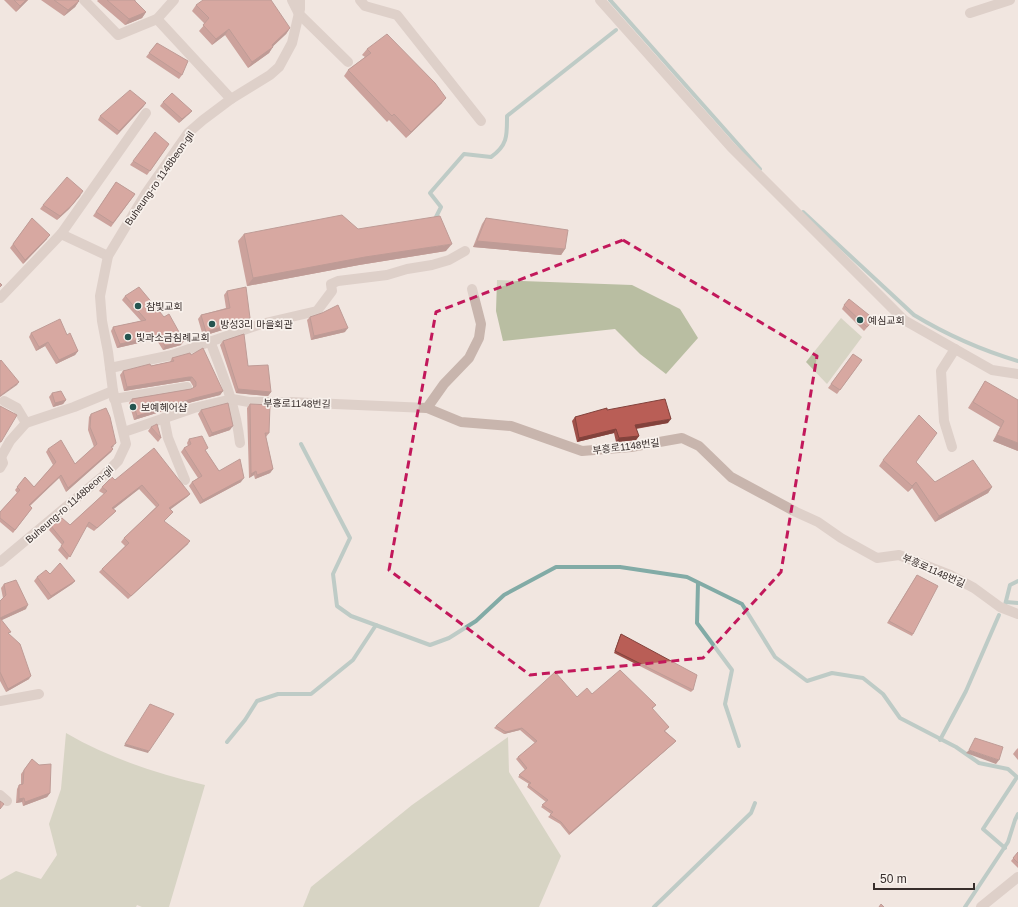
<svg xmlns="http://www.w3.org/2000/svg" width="1018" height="907" viewBox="0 0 1018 907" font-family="Arial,'Noto Sans KR',sans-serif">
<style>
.green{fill:#b9bea2}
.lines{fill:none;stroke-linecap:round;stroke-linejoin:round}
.stream{stroke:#82aba6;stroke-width:4}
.minor{stroke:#c8b5ad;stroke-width:10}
.wall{fill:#9f514a}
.shaded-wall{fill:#82423c}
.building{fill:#b95e56;stroke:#82423c}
.marked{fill:none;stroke:#c2185b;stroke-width:3;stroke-dasharray:8 5;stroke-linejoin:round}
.poi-dot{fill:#255450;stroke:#f8f1ec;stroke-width:1.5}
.labels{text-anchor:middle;stroke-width:3.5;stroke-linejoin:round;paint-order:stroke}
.street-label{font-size:10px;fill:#372d2b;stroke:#f8f1ec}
.poi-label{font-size:10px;fill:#372d2b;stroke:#f8f1ec;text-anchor:start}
</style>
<rect width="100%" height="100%" fill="#f1e6e0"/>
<g class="green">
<polygon points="497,280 632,285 680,309 698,338 666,374 640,354 615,329 503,341 496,311"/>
<polygon points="841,318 862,337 827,384 806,362"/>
<path d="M66,733C109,758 157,774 205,785L169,907H142L137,905L136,907H0V880L16,871L41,879L57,855L49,824L61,789Z"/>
<polygon points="508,737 509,772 561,856 539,907 303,907 311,887 412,805"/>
</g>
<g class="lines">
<g class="stream">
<polyline points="610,0 760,169"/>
<path d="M803,212L914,315C947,335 981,350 1018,361"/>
<path d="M435,219L441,207L430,193L464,154L491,157C508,145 507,135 507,116L616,30"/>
<polyline points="301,444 350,538 333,574 337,606 351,616 430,645 449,638 476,621 504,595 556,567 620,567 687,577 742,604 775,657 807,681 832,673 863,678 883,694 900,718 956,747 979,763 1008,769 1017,777 983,829 1005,848"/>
<polyline points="698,583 697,623 732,670 725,704 739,746"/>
<polyline points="1006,602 1018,603"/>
<polyline points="1005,605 1010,585 1018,581"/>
<polyline points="940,740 966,691 999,615"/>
<polyline points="227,742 245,720 257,701 278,694 311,694 353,660 376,625"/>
<polyline points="654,907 751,813 755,803"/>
<polyline points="965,907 1008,842 1015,820 1018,814"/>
</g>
<g class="minor">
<polyline points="84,0 118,35 157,19 174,0"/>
<polyline points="292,0 299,14 348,62"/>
<polyline points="360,0 365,6 397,15 481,121"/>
<polyline points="600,0 731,147 904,320 992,370 1018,374"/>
<polyline points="970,13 1010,0"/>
<polyline points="157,19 231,99"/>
<polyline points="61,234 108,256"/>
<polyline points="0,298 61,234 146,113"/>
<path d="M210,341C223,375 236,407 240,443"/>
<polyline points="110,368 172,355 261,324 317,311 332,291 331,284 338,281 387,275 407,269 432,265 449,260 465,251"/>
<polyline points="114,399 187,387"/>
<polyline points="4,401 17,408 26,423"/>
<polyline points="427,408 444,384 469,358 479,338 481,324 472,289"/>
<polyline points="164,418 168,438 185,480"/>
<polyline points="124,432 194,408 232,399 249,402 289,402 427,408 461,422 511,426 582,451 631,447 682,438 699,446 731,477 796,512 818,522 841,538 877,558 899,555 950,575 974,588 1000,607 1018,614"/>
<polyline points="952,447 944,421 941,371 955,349"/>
<polyline points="1,457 10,441 26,423 74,407 113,391"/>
<polyline points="0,468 3,463 1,457"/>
<polyline points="0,562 103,476 118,461 126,444 113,391 108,352 102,321 100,296 108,256 146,193 188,133 203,120 231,99 270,75 279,67 292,43 300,9 300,0"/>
<polyline points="0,701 39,694"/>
<polyline points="0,795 7,801"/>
<polyline points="981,907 1018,877"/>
</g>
</g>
<g class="wall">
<polygon points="4,0 28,0 16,12"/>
<polygon points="41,0 78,0 79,1 75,7 64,16"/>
<polygon points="98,0 136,0 135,1 146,12 142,18 125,25 97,1"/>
<polygon points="196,5 290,28 286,34 273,46 269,53 248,68 225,35 212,45 199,31 205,24 192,11"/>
<polygon points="157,43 182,75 179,79 146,57"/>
<polygon points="367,49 442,103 406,138 389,120 387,122 344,76 348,70 365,57 362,55"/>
<polygon points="163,102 192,111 189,114 179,123 160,106"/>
<polygon points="146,103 143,107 117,135 98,120 100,116"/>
<polygon points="169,144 147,175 130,165 133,161"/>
<polygon points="116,182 135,194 111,227 93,216"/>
<polygon points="81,195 69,209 57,220 40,209 43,205"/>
<polygon points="32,218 47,239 23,264 10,248"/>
<polygon points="486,218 565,249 561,255 473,247 482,224"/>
<polygon points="358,229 446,251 359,265 247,286 238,241 244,234"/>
<polygon points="227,291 248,322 203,336 198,319 201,315 226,308 224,295"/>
<polygon points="125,296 181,345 163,350 156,339 117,348 111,331 113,327 141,321 122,300"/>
<polygon points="844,305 871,323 864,331 842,309"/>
<polygon points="310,317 345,332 311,340 307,320"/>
<polygon points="31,333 67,335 78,351 75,355 56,364 45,346 36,351 29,337"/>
<polygon points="223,341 248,366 271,392 268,396 236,393 220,345"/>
<polygon points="853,354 862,360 837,394 828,388"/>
<polygon points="191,355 223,391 220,395 192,402 134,420 129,403 132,399 191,389 193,388 193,386 190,381 186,381 124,391 120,375 123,371 170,362 172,358"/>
<polygon points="985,381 1018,451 993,441 1000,427 968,408"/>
<polygon points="52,393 66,400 63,404 53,407 49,397"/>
<polygon points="250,404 269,433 266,437 273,469 270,473 255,479 254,475 249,478 247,408"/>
<polygon points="201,410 230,430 209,437 198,414"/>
<polygon points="607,410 668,423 636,429 639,436 636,440 616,442 614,433 577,442 572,421 575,417"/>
<polygon points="91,414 114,446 112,448 113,449 111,452 66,492 59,478 30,506 32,508 13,533 0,522 0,512 17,493 15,490 25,477 34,487 53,465 46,452 48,449 75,464 94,447 88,430 89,417"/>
<polygon points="151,427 161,438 158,442 148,431"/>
<polygon points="189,439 206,451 219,471 241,482 200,504 189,486 192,482 198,478 181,452 184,448 188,446 187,443"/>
<polygon points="883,460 916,462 935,482 992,487 988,493 935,522 912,488 908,492 879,466"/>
<polygon points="115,480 190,494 187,497 170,509 173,512 164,521 188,544 128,599 99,572 125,546 121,542 124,538 156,507 139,489 113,509 116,511 113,514 94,531 86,526 67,560 58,550 62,545 49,530 51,526 70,525 104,494 99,491 102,487"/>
<polygon points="50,574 75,581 72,584 48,600 34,581 37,577"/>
<polygon points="917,575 913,634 912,636 887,623"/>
<polygon points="4,584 26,609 1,620 9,634 29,679 6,692 0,681 0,601 3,598 1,588"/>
<polygon points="621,634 693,690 691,692 614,653 620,636"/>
<polygon points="592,694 656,705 652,709 669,727 665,731 676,741 674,743 569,835 560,824 548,817 551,814 541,807 546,802 527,787 529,784 518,777 525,770 516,759 518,757 535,743 520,730 504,734 494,728 496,726"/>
<polygon points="1018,748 1018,760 1013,754 1016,750"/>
<polygon points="32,759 50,793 47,797 23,806 22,802 16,803 17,789 19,785 21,785 21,774"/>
<polygon points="1018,852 1018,868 1011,861"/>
</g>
<g class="shaded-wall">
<polygon points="26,0 28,0 16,12 20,6"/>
<polygon points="79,1 75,7 64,16 68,10"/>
<polygon points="146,12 142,18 125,25 129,19"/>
<polygon points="290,28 286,34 268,51 272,45"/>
<polygon points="229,29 225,35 212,45 216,39"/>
<polygon points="273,47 269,53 248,68 252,62"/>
<polygon points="446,98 442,103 406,138 411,132"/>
<polygon points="146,103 143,107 117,135 119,131"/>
<polygon points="192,111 189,114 179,123 182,119"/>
<polygon points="83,191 69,209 57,220 60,216"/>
<polygon points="50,235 47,239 23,264 25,260"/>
<polygon points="477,241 565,249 561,255 473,247"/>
<polygon points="452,244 446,251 359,265 247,286 253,278 365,257"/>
<polygon points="250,318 248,322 203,336 206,332"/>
<polygon points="348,328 345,332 311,340 314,336"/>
<polygon points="159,335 156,339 117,348 120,344"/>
<polygon points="184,341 181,345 163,350 165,346"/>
<polygon points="48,342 45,346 36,351 39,347"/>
<polygon points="78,351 75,355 56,364 59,360"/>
<polygon points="189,377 192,377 190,381 186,381 124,391 127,387"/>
<polygon points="19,382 17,385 0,397 0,396"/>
<polygon points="238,389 271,392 268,396 236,393"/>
<polygon points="223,391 220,395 192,402 134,420 137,416 195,398"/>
<polygon points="66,400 63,404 53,407 55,403"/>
<polygon points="671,419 668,423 632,429 635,425"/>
<polygon points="233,426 230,430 209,437 212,433"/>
<polygon points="616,429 614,433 577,442 579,438"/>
<polygon points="997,435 1018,443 1018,451 993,441"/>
<polygon points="639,436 636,440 616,442 619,438"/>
<polygon points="113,449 111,452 66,492 68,488"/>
<polygon points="273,469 270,473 255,479 257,475"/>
<polygon points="256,471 254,475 249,478 251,474"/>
<polygon points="61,475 59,478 27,508 29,505"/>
<polygon points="244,478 241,482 200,504 203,500"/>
<polygon points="916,482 912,488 908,492 912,486"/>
<polygon points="142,485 139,489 110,512 112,508"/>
<polygon points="992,487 988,493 935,522 939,516"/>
<polygon points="190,494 187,497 167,512 169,508"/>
<polygon points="190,541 188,544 128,599 131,596"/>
<polygon points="75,581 72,584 48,600 51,596"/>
<polygon points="28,605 26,609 0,621 0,618"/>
<polygon points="31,676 29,679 6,692 8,689"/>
<polygon points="522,728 520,730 504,734 506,732"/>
<polygon points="676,741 674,743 569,835 570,833"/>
<polygon points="125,744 149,751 148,753 124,746"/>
<polygon points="969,750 999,760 996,764 966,753"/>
<polygon points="50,793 47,797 23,806 25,802"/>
<polygon points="24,798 22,802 16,803 19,799"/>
</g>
<g class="building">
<polygon points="14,0 26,0 20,6"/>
<polygon points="54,0 78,0 79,1 68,10"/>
<polygon points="107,0 134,0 146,12 129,19"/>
<polygon points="203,0 271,0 290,28 272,45 273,47 252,62 229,29 216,39 203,25 209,18 196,5"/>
<polygon points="387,34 435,83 446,98 411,132 394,114 392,116 348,70 371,53 367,49"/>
<polygon points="157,43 188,61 182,75 149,53"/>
<polygon points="130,90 146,103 119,131 100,116"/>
<polygon points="172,93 192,111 182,119 163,102"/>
<polygon points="155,132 169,144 150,171 133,161"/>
<polygon points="67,177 83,191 72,205 60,216 43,205"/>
<polygon points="116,182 135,194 113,223 96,212"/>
<polygon points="342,215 358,229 440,216 452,244 365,257 253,278 244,234"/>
<polygon points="32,218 50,235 25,260 13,244"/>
<polygon points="486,218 568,230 565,249 477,241"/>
<polygon points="0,283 2,285 0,287"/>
<polygon points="139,287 164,317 169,314 184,341 165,346 159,335 120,344 113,327 146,320 125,296"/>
<polygon points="246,287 250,318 206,332 201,315 230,308 227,291"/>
<polygon points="849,299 874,319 867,327 844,305"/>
<polygon points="338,305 348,328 314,336 310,317 322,313"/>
<polygon points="60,319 67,335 70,333 78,351 59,360 48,342 39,347 31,333"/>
<polygon points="244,334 248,366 268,365 271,392 238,389 223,341"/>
<polygon points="203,348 223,391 195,398 137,416 132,399 191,389 196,386 196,382 192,377 189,377 127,387 123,371 150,364 151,366 174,361 172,358 190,353 191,355"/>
<polygon points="853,354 862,360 840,390 831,384"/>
<polygon points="1,360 19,382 0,396 0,361"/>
<polygon points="985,381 1018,400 1018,443 997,435 1004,421 973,402"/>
<polygon points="61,391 66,400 55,403 52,393"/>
<polygon points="665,399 671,419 635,425 639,436 619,438 616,429 579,438 575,417 607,408 607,410"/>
<polygon points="228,403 233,426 212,433 201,410"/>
<polygon points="250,404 270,405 269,433 265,433 273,469 257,475 256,471 251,474"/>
<polygon points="0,406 17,415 1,442 0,442"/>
<polygon points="106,408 110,417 116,443 111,447 113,449 68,488 61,475 29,505 32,508 15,530 0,518 0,512 20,490 17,487 25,477 34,487 56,462 48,449 61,440 75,464 97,444 90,427 91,414"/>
<polygon points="919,415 937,433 916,462 935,482 973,460 992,487 939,516 916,482 912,486 883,460"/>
<polygon points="157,424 161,438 151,427"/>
<polygon points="202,436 208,448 205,450 219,471 240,459 244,478 203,500 192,482 202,476 184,448 191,444 189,439"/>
<polygon points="154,448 190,494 169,508 173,512 164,521 190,541 131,596 102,569 129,543 124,538 159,505 142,485 112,508 116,511 97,528 89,522 70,557 61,546 64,542 51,526 62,518 70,525 107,491 102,487 112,477 115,480"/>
<polygon points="60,563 75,581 51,596 37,577 46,570 50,574"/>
<polygon points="917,575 938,586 913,634 889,621"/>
<polygon points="16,580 28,605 0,618 0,601 6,595 4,584"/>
<polygon points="0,618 11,632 8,633 20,644 31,676 8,689 0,672"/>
<polygon points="621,634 697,675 693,690 615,651"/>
<polygon points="620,670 656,705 652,708 669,727 664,731 676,741 570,833 561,822 550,815 553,812 542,805 548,800 528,785 531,783 519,775 527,768 518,757 537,741 522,728 506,732 496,726 555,672 577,697 587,688 592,694"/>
<polygon points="150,704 174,714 149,751 125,744"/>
<polygon points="975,738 1003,747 999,760 969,750"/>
<polygon points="32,759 39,765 51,764 50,793 25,802 24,798 19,799 19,785 23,784 24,770"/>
<polygon points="0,801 4,804 0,809"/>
<polygon points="1018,852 1018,863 1013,858"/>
<polygon points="881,904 884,907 879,907"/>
</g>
<path d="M0 0H1018V907H0ZM623,240L817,356L781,572L703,658L530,675L389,570L436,312Z" fill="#f1e6e0" fill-opacity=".55" fill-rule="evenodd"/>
<path class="marked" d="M623,240L817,356L781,572L703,658L530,675L389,570L436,312Z"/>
<g class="poi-dot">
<circle cx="138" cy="306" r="4"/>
<circle cx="860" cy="320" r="4"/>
<circle cx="212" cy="324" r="4"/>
<circle cx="128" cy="337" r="4"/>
<circle cx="133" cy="407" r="4"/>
</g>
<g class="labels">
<g class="street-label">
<text transform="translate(159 178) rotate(-55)" y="4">Buheung-ro 1148beon-gil</text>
<text transform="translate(297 403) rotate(1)" y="4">부흥로1148번길</text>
<text transform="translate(626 446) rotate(-7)" y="4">부흥로1148번길</text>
<text transform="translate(69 504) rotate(-41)" y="4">Buheung-ro 1148beon-gil</text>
<text transform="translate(934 570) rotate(24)" y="4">부흥로1148번길</text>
</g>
<g class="poi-label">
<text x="146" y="310">참빛교회</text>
<text x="868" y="324">예심교회</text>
<text x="220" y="328">방성3리 마을회관</text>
<text x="136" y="341">빛과소금침례교회</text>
<text x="141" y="411">보예헤어샵</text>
</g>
</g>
<path d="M874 883v6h100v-6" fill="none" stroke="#372d2b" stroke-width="2"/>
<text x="880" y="883" font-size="12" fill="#372d2b" stroke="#f8f1ec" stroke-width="3" paint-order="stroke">50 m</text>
</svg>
